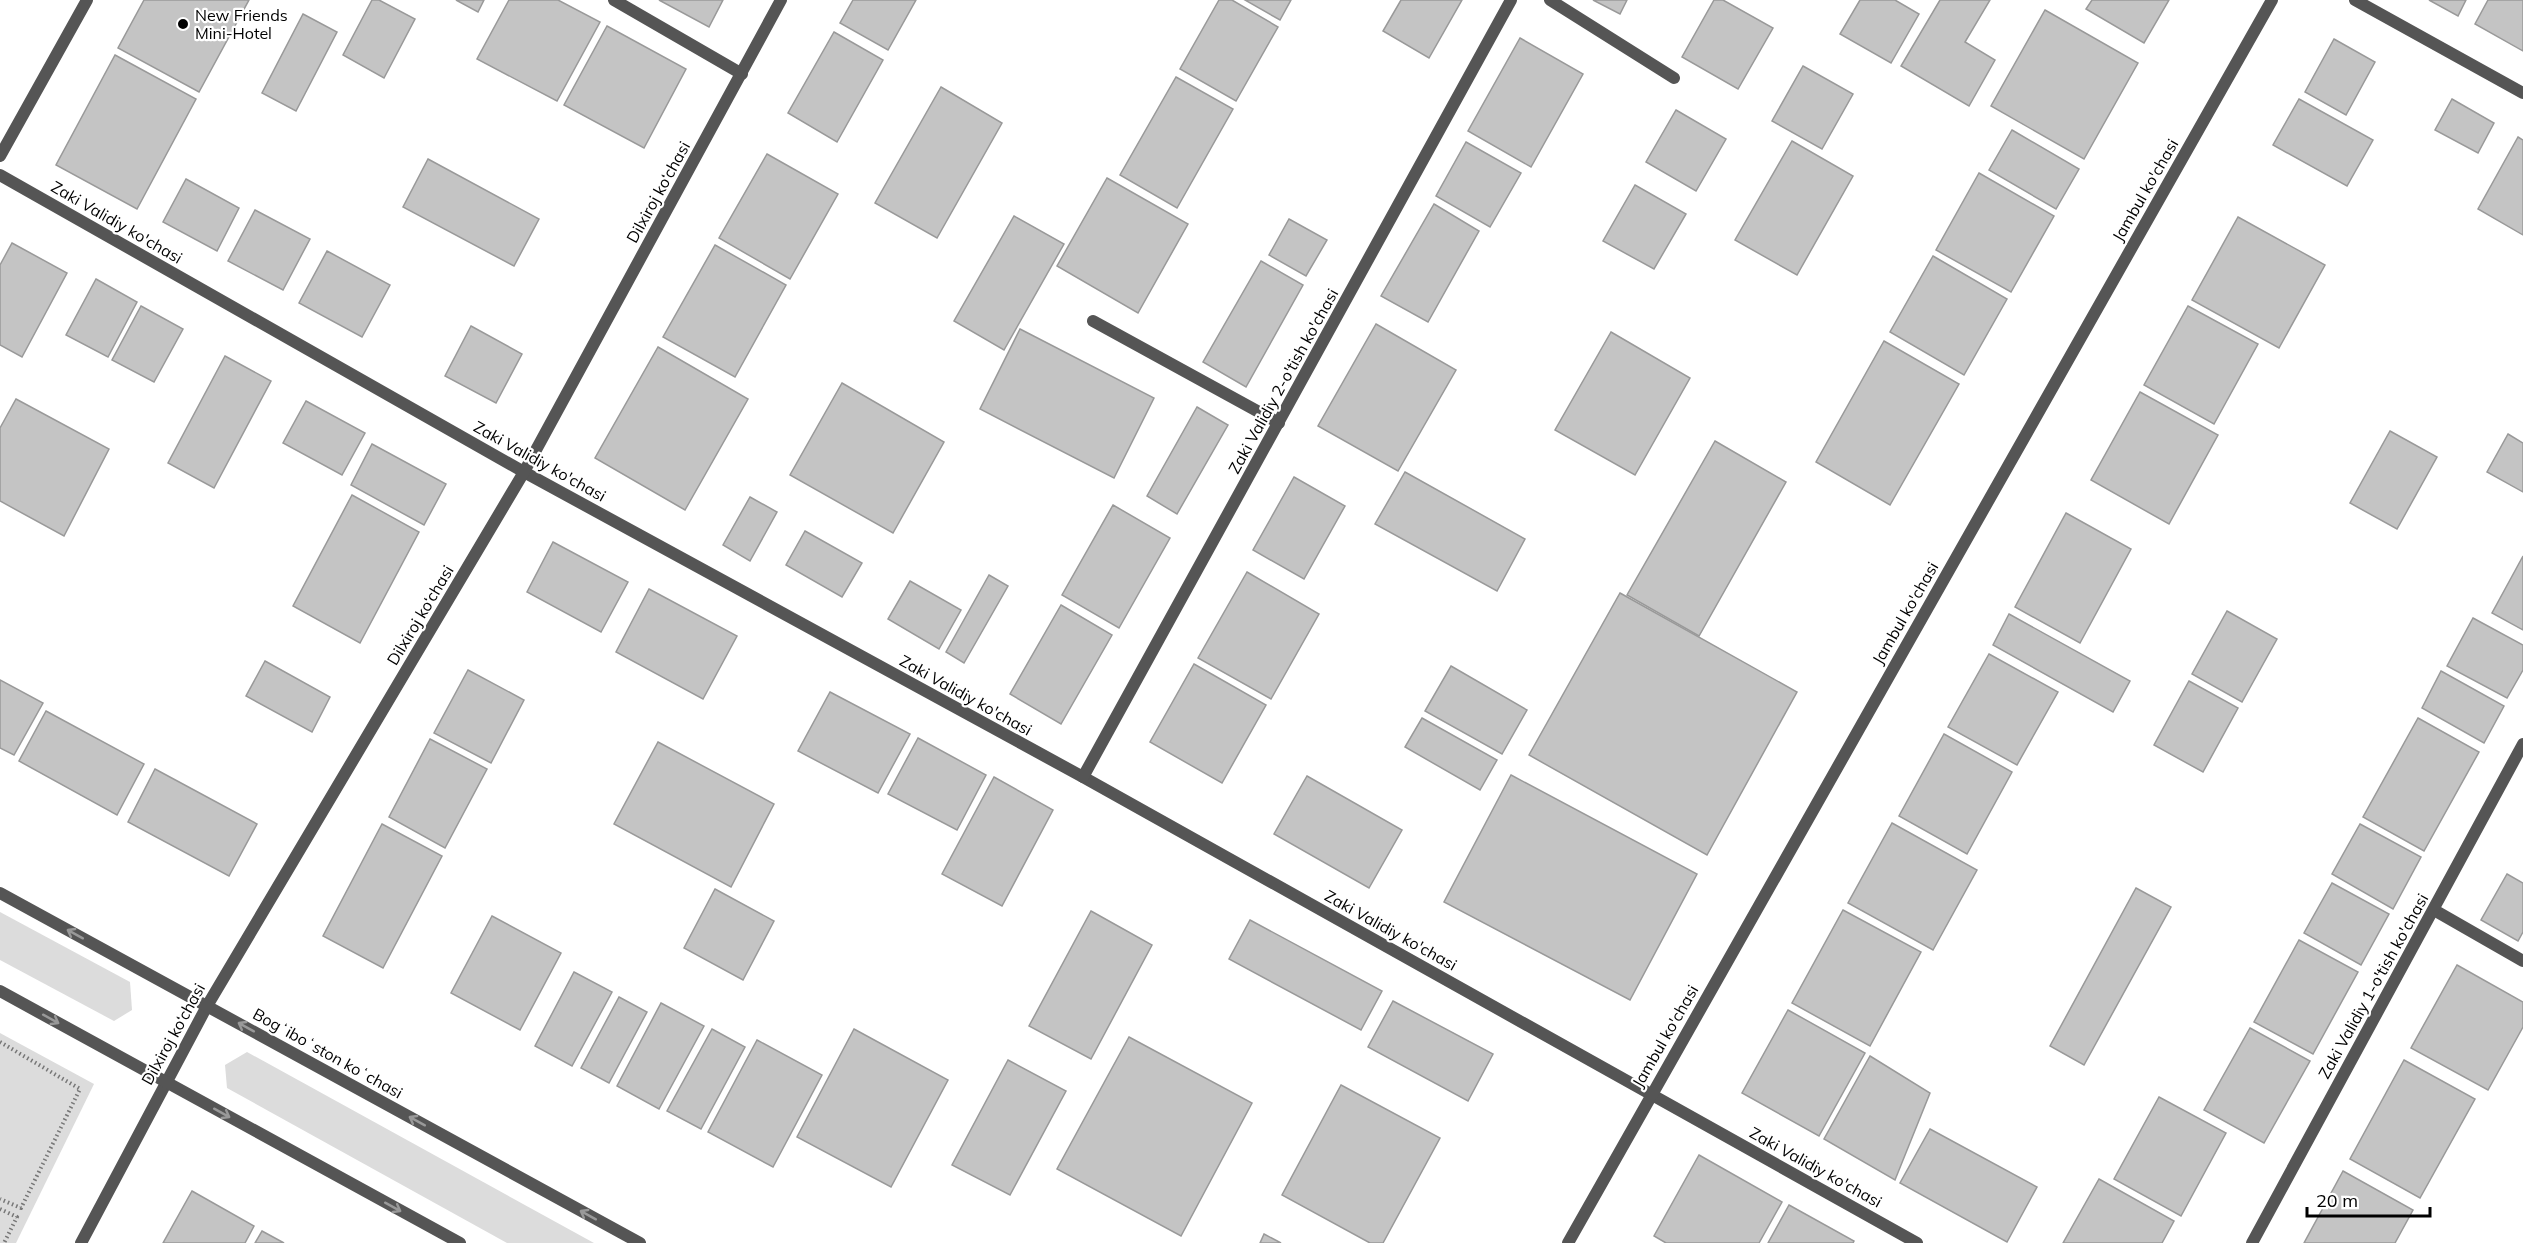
<svg xmlns="http://www.w3.org/2000/svg" width="2523" height="1243" viewBox="0 0 2523 1243" font-family="Mulish,sans-serif">
<style>
.green{fill:#dcdcdc}
.building{fill:#c4c4c4;stroke:#999;stroke-width:1.5}
.lines{fill:none;stroke-linecap:round;stroke-linejoin:round}
.path{stroke:#777;stroke-width:4;stroke-dasharray:1.5 3;stroke-linecap:butt}
.service{stroke:#555;stroke-width:12}
.minor{stroke:#555;stroke-width:12}
.tertiary{stroke:#555;stroke-width:12}
.oneway{stroke:#999}
.poi-dot{fill:#000;stroke:#fff;stroke-width:2}
.labels{text-anchor:middle;stroke-width:4.5;stroke-linejoin:round;paint-order:stroke}
.poi-label{font-size:16px;fill:#000;stroke:#fff;text-anchor:start}
.street-label{font-size:16px;fill:#000;stroke:#fff}
</style>
<rect width="100%" height="100%" fill="#fff"/>
<g class="green">
<polygon points="0,912 130,982 132,1010 114,1021 0,960"/>
<polygon points="0,1033 94,1084 16,1243 0,1243"/>
<polygon points="247,1052 594,1243 507,1243 227,1088 225,1065"/>
</g>
<g class="building">
<polygon points="144,0 249,0 199,92 118,48"/>
<polygon points="372,0 379,0 415,19 384,78 343,55"/>
<polygon points="456,0 484,0 478,12"/>
<polygon points="509,0 558,0 600,22 557,101 477,59"/>
<polygon points="659,0 723,0 709,27"/>
<polygon points="853,0 916,0 888,50 840,23"/>
<polygon points="1219,0 1232,0 1278,27 1236,101 1180,69"/>
<polygon points="1245,0 1291,0 1280,20"/>
<polygon points="1401,0 1462,0 1429,58 1383,31"/>
<polygon points="1593,0 1627,0 1620,14"/>
<polygon points="1714,0 1723,0 1773,28 1738,89 1682,57"/>
<polygon points="1860,0 1895,0 1919,14 1891,63 1840,34"/>
<polygon points="1940,0 1990,0 1965,42 1995,60 1969,106 1901,66"/>
<polygon points="2092,0 2169,0 2144,43 2086,9"/>
<polygon points="2429,0 2466,0 2458,16"/>
<polygon points="2488,0 2523,0 2523,51 2475,24"/>
<polygon points="2045,10 2138,63 2084,159 1991,106"/>
<polygon points="303,14 337,32 296,111 262,93"/>
<polygon points="607,26 686,69 644,148 564,105"/>
<polygon points="834,32 883,60 837,142 788,113"/>
<polygon points="1520,38 1583,74 1531,167 1468,131"/>
<polygon points="2334,39 2375,62 2346,115 2305,92"/>
<polygon points="115,55 196,99 137,209 56,165"/>
<polygon points="1803,66 1853,94 1822,149 1772,121"/>
<polygon points="1176,77 1233,109 1177,208 1120,175"/>
<polygon points="941,87 1002,123 937,238 875,203"/>
<polygon points="2299,99 2373,140 2347,186 2273,145"/>
<polygon points="2452,99 2494,123 2478,153 2435,130"/>
<polygon points="1676,110 1726,139 1696,191 1646,162"/>
<polygon points="2012,130 2079,169 2056,209 1989,170"/>
<polygon points="2518,137 2523,140 2523,235 2478,209"/>
<polygon points="1792,141 1853,176 1797,275 1735,240"/>
<polygon points="1466,142 1521,173 1490,227 1436,196"/>
<polygon points="767,154 838,194 790,279 719,238"/>
<polygon points="428,159 539,219 514,266 403,207"/>
<polygon points="1979,173 2054,216 2011,292 1936,250"/>
<polygon points="1107,178 1188,224 1138,313 1057,266"/>
<polygon points="186,179 239,208 217,251 163,222"/>
<polygon points="1635,185 1686,214 1654,269 1603,241"/>
<polygon points="1434,204 1479,231 1428,322 1381,296"/>
<polygon points="255,210 310,239 283,290 228,261"/>
<polygon points="1014,216 1064,244 1004,350 954,321"/>
<polygon points="2238,217 2325,265 2279,348 2192,300"/>
<polygon points="1289,219 1327,240 1306,276 1269,255"/>
<polygon points="12,243 67,273 22,357 0,345 0,265"/>
<polygon points="715,245 786,285 735,377 663,337"/>
<polygon points="327,251 390,285 362,337 299,303"/>
<polygon points="1933,256 2007,299 1964,375 1890,332"/>
<polygon points="1261,261 1303,285 1246,387 1203,362"/>
<polygon points="96,279 137,302 108,357 66,335"/>
<polygon points="141,306 183,329 154,382 112,360"/>
<polygon points="2188,306 2258,344 2214,424 2144,385"/>
<polygon points="1376,324 1456,370 1398,471 1318,426"/>
<polygon points="471,326 522,354 496,403 445,376"/>
<polygon points="1020,329 1154,398 1114,478 980,409"/>
<polygon points="1611,332 1690,378 1635,475 1555,430"/>
<polygon points="1884,341 1959,384 1890,505 1816,462"/>
<polygon points="658,347 748,399 685,510 595,458"/>
<polygon points="225,356 271,381 214,488 168,463"/>
<polygon points="842,383 944,442 893,533 790,475"/>
<polygon points="2140,392 2218,435 2169,524 2091,480"/>
<polygon points="16,399 109,449 64,536 0,501 0,428"/>
<polygon points="306,401 365,433 342,475 283,443"/>
<polygon points="1197,407 1228,425 1177,514 1147,496"/>
<polygon points="2390,431 2437,457 2397,529 2350,503"/>
<polygon points="2508,434 2523,443 2523,492 2487,472"/>
<polygon points="1715,441 1786,482 1699,636 1627,595"/>
<polygon points="372,444 446,484 424,525 351,485"/>
<polygon points="1405,472 1525,539 1497,591 1375,524"/>
<polygon points="1294,477 1345,506 1304,579 1253,550"/>
<polygon points="352,495 419,532 360,643 293,606"/>
<polygon points="750,497 777,512 750,561 723,545"/>
<polygon points="1113,505 1170,538 1119,628 1062,595"/>
<polygon points="2066,513 2131,549 2080,643 2015,607"/>
<polygon points="805,531 862,563 842,597 786,565"/>
<polygon points="553,542 628,582 601,632 527,592"/>
<polygon points="2523,556 2523,630 2492,613"/>
<polygon points="1247,572 1319,614 1271,699 1198,658"/>
<polygon points="989,575 1008,586 964,663 946,652"/>
<polygon points="910,581 961,610 939,649 888,619"/>
<polygon points="649,589 737,636 703,699 616,652"/>
<polygon points="1620,593 1797,692 1707,855 1529,755"/>
<polygon points="1061,605 1112,635 1061,724 1010,694"/>
<polygon points="2227,611 2277,639 2242,702 2192,674"/>
<polygon points="2009,614 2130,681 2113,712 1993,645"/>
<polygon points="2473,618 2523,645 2523,670 2507,698 2447,666"/>
<polygon points="1989,654 2058,692 2017,765 1948,727"/>
<polygon points="265,661 330,697 312,732 246,696"/>
<polygon points="1194,664 1266,705 1222,783 1150,742"/>
<polygon points="1451,666 1527,710 1502,754 1425,711"/>
<polygon points="468,670 524,700 491,763 434,733"/>
<polygon points="2441,671 2504,706 2484,743 2422,708"/>
<polygon points="0,680 43,703 14,755 0,748"/>
<polygon points="2189,681 2238,708 2203,772 2154,745"/>
<polygon points="830,692 910,734 878,793 798,751"/>
<polygon points="46,711 144,764 117,815 19,761"/>
<polygon points="1422,718 1497,760 1480,790 1405,747"/>
<polygon points="2418,718 2479,752 2424,851 2363,817"/>
<polygon points="1944,734 2012,772 1967,854 1899,816"/>
<polygon points="918,738 986,775 957,830 888,794"/>
<polygon points="430,739 487,769 445,848 389,817"/>
<polygon points="658,742 774,804 731,887 614,824"/>
<polygon points="155,769 257,824 229,876 128,822"/>
<polygon points="1511,775 1697,874 1630,1000 1444,902"/>
<polygon points="1307,776 1402,830 1369,888 1274,834"/>
<polygon points="994,777 1053,810 1002,906 942,874"/>
<polygon points="1892,823 1977,870 1933,950 1848,903"/>
<polygon points="382,824 442,856 383,968 323,936"/>
<polygon points="2360,824 2421,857 2393,909 2332,874"/>
<polygon points="2507,874 2523,883 2523,932 2518,941 2481,920"/>
<polygon points="2332,883 2389,914 2361,965 2304,933"/>
<polygon points="2136,888 2171,907 2084,1065 2050,1046"/>
<polygon points="715,889 774,921 743,980 684,948"/>
<polygon points="1843,910 1921,952 1870,1046 1792,1003"/>
<polygon points="1091,911 1152,945 1091,1059 1029,1026"/>
<polygon points="492,916 561,953 520,1030 451,993"/>
<polygon points="1250,920 1382,991 1361,1030 1229,959"/>
<polygon points="2299,940 2358,972 2313,1054 2254,1022"/>
<polygon points="2457,965 2523,1002 2523,1027 2488,1090 2411,1048"/>
<polygon points="574,972 612,992 572,1066 535,1046"/>
<polygon points="619,997 647,1012 609,1083 581,1068"/>
<polygon points="1393,1001 1493,1054 1468,1101 1368,1047"/>
<polygon points="661,1003 704,1026 659,1109 617,1086"/>
<polygon points="1788,1010 1865,1053 1819,1136 1742,1093"/>
<polygon points="2250,1028 2310,1061 2264,1143 2204,1110"/>
<polygon points="712,1029 745,1047 701,1129 667,1111"/>
<polygon points="854,1029 948,1080 891,1187 797,1137"/>
<polygon points="1129,1037 1252,1103 1181,1236 1057,1169"/>
<polygon points="757,1040 822,1075 773,1167 708,1132"/>
<polygon points="1870,1056 1930,1093 1895,1180 1824,1139"/>
<polygon points="1008,1060 1066,1091 1010,1195 952,1165"/>
<polygon points="2404,1060 2475,1099 2420,1198 2350,1159"/>
<polygon points="1341,1085 1440,1138 1383,1243 1370,1243 1282,1195"/>
<polygon points="2159,1097 2226,1133 2181,1216 2114,1179"/>
<polygon points="1930,1129 2037,1187 2007,1242 1900,1183"/>
<polygon points="1699,1155 1782,1202 1759,1243 1666,1243 1654,1236"/>
<polygon points="2343,1171 2413,1210 2395,1243 2304,1243"/>
<polygon points="2099,1179 2174,1221 2162,1243 2063,1243"/>
<polygon points="192,1191 254,1226 245,1243 163,1243"/>
<polygon points="1789,1205 1854,1241 1853,1243 1768,1243"/>
<polygon points="262,1231 284,1243 255,1243"/>
<polygon points="1264,1234 1281,1243 1260,1243"/>
</g>
<g class="lines">
<g class="path">
<polyline points="0,1042 80,1089 21,1208 0,1199"/>
<polyline points="0,1209 17,1217 4,1243"/>
</g>
<polyline class="service" points="1093,321 1279,423"/>
<g class="minor">
<polyline points="614,0 742,74"/>
<polyline points="1550,0 1674,78"/>
<polyline points="2355,0 2523,93"/>
<polyline points="0,156 87,0"/>
<polyline points="0,175 524,472 1083,777 1917,1243"/>
<polyline points="1083,777 1511,0"/>
<polyline points="2434,910 2523,961"/>
<polyline points="81,1243 207,1006 524,472 781,0"/>
<polyline points="1568,1243 2272,0"/>
<polyline points="2252,1243 2523,744"/>
</g>
<g class="tertiary">
<polyline points="0,893 640,1243"/>
<polyline points="0,991 460,1243"/>
</g>
</g>
<defs><path id="oneway-shaft" d="M-6 0H5M1.5-3L5.5 0L1.5 3" fill="none" stroke-width="1.6" stroke-linecap="round" stroke-linejoin="round" transform="scale(1.5)"/></defs>
<g class="oneway">
<use href="#oneway-shaft" transform="translate(75 934) rotate(-151)"/>
<use href="#oneway-shaft" transform="translate(51 1019) rotate(29)"/>
<use href="#oneway-shaft" transform="translate(246 1027) rotate(-151)"/>
<use href="#oneway-shaft" transform="translate(222 1113) rotate(29)"/>
<use href="#oneway-shaft" transform="translate(417 1121) rotate(-151)"/>
<use href="#oneway-shaft" transform="translate(393 1207) rotate(29)"/>
<use href="#oneway-shaft" transform="translate(588 1215) rotate(-151)"/>
</g>
<circle class="poi-dot" cx="183" cy="24" r="6"/>
<g class="labels">
<g class="poi-label">
<text x="195" y="21">New Friends<tspan x="195" dy="18">Mini-Hotel</tspan></text>
</g>
<g class="street-label">
<text transform="translate(2145 190) rotate(-60)" y="6">Jambul ko'chasi</text>
<text transform="translate(658 192) rotate(-61)" y="6">Dilxiroj ko‘chasi</text>
<text transform="translate(117 222) rotate(30)" y="6">Zaki Validiy ko'chasi</text>
<text transform="translate(1283 381) rotate(-61)" y="6">Zaki Validiy 2-o'tish ko'chasi</text>
<text transform="translate(540 461) rotate(29)" y="6">Zaki Validiy ko'chasi</text>
<text transform="translate(1905 613) rotate(-60)" y="6">Jambul ko'chasi</text>
<text transform="translate(420 615) rotate(-59)" y="6">Dilxiroj ko‘chasi</text>
<text transform="translate(966 695) rotate(29)" y="6">Zaki Validiy ko'chasi</text>
<text transform="translate(1391 930) rotate(29)" y="6">Zaki Validiy ko'chasi</text>
<text transform="translate(2373 986) rotate(-61)" y="6">Zaki Validiy 1-o'tish ko'chasi</text>
<text transform="translate(173 1034) rotate(-61)" y="6">Dilxiroj ko‘chasi</text>
<text transform="translate(1665 1036) rotate(-60)" y="6">Jambul ko'chasi</text>
<text transform="translate(328 1053) rotate(29)" y="6">Bogʻiboʻston koʻchasi</text>
<text transform="translate(1816 1167) rotate(29)" y="6">Zaki Validiy ko'chasi</text>
</g>
</g>
<path d="M2307 1207v9h123v-9" fill="none" stroke="#000000" stroke-width="3"/>
<text x="2316" y="1207" font-size="18" fill="#000000" stroke="#ffffff" stroke-width="4.5" paint-order="stroke">20 m</text>
</svg>
